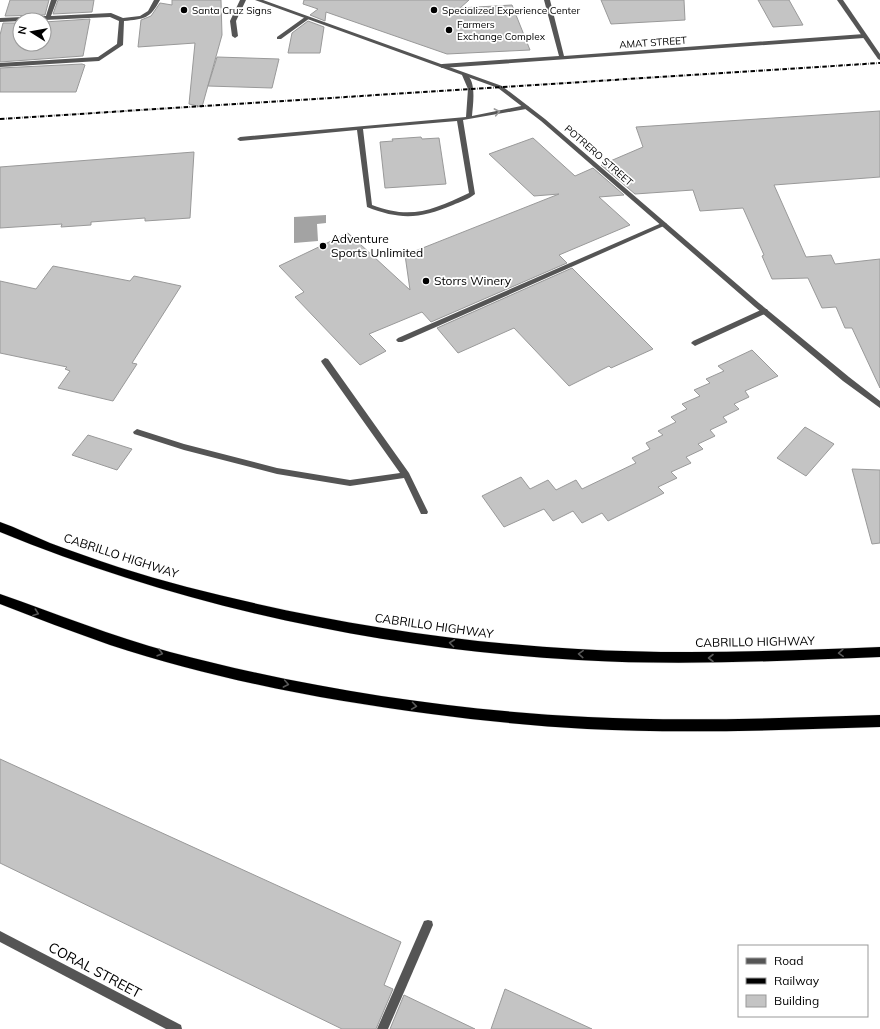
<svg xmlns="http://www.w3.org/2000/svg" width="880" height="1029" viewBox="0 0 880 1029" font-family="Mulish,sans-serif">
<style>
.water{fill:#a3a3a3}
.building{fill:#c4c4c4;stroke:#999}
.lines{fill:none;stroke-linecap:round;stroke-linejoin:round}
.trunk-casing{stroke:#dbdbdb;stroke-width:1}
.service{fill:#555;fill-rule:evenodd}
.minor{fill:#555;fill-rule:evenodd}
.trunk{fill:#000;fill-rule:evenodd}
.rail{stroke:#000;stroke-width:2;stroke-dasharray:4.5 1.5 0.5 1.5;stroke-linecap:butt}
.oneway{stroke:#999}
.oneway2{stroke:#595959}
.poi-dot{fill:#000;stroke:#fff;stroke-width:1.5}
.labels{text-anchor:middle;stroke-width:3.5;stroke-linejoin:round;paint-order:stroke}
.far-poi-label{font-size:10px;fill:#000;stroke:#fff;text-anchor:start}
.far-street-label{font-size:10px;fill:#000;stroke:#fff}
.poi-label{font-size:12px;fill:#000;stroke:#fff;text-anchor:start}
.street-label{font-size:12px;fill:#000;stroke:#fff}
.near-street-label{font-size:14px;fill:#000;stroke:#fff}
</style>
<rect width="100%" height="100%" fill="#fff"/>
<polygon class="water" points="326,215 326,223 317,224 318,241 294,243 294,217"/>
<g class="building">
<polygon points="10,0 49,0 45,15 5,16"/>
<polygon points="58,0 94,0 92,12 53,14"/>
<polygon points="172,0 221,0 222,35 202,107 189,104 195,43 138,47 141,20 151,16 160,3 172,5"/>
<polygon points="304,0 469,0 460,8 512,5 530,50 447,54 326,12 325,21 310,15 318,9 303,4"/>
<polygon points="601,0 684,0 685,20 611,24"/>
<polygon points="758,0 789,0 803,25 773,27"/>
<polygon points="90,19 83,56 0,62 0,35 3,23 20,23 20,44 44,44 44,22"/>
<polygon points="308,21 324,27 320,53 288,53 292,33"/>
<polygon points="217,57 279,59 272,88 208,86"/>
<polygon points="82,64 85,65 76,92 0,92 0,68"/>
<polygon points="880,111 880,177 774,185 806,257 831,255 835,264 880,259 880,388 852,328 845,328 836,307 822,308 808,278 772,279 762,256 764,255 743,208 700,211 693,190 635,194 601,165 643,147 636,127"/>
<polygon points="421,137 422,139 439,138 446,184 385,188 380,142 393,141 392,139"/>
<polygon points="533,138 575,176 593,168 624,195 599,197 630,225 559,255 567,263 431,322 422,312 369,334 386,351 360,365 295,297 304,292 279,266 348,233 410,290 405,255 559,194 534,196 489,154"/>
<polygon points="194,152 190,218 145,221 145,218 91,222 91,225 61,227 62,224 0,228 0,167"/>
<polygon points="53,266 130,281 134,276 181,286 132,363 137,364 113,401 58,388 70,371 65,369 67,367 0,353 0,281 36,289"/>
<polygon points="572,268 653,349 611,368 609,366 569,386 514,328 458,353 437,328"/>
<polygon points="752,350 778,376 745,391 749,397 734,404 739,409 723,417 727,422 710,430 715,436 698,444 703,449 686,457 691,463 671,472 677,478 658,487 664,493 608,521 602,513 582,523 573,511 553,521 544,509 504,527 482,496 521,477 530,489 548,480 556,490 576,480 582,489 636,463 632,458 650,449 646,443 663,435 658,431 676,422 671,417 687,409 682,404 700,396 694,390 710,383 706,379 724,371 718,366"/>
<polygon points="805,427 834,444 806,476 777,458"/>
<polygon points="88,435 132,449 117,470 72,455"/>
<polygon points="852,469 880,470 880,543 872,544"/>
<polygon points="0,759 401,942 384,985 393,989 376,1029 342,1029 0,863"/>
<polygon points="505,989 592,1029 491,1029"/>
<polygon points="404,995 475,1029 390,1029"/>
</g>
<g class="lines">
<defs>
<g id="trunk">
<path d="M0,522C17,528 33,536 50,543C95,560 141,575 187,587C315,620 447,642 578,649C679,655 779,651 880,647V657C779,661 679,666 578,660C381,649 183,607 0,532Z"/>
<path d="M0,594C57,614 112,636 170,652C306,688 447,710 588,717C685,722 783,718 880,715V727C783,730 685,734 587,729C535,726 483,721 431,714C322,700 214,679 110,645C73,632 36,618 0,604Z"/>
</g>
</defs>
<use href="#trunk" class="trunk-casing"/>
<g class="service">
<path d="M51,0H57L51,16L111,13L123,18L140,16L148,11L154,0H160C150,19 144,19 124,21L123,45L99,61L0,67V63L98,57L117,44L119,21L110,17L0,22V18L46,16Z"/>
<polygon points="240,0 246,0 236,21 238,36 235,38 232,36 230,21"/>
<polygon points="544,0 550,0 564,56 864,34 867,36 864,38 442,68 439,66 442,64 559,56"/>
<polygon points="305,17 310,18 281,39 277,39 277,37"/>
<path d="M465,73C477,80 473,104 472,116L526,105L529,107L526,109L463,120L475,194C469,199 460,202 453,205C420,219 400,220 367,207L357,130L240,141L237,139L240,137L466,117L468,89L462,75ZM457,121L469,193C433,210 411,220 372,205L363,129Z"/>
<polygon points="664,222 667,224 666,225 402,342 398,342 396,340 398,338"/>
<polygon points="763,309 767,309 768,311 767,313 697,345 695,346 691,343 693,341"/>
<polygon points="325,358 328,359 409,473 428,512 427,514 421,514 404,478 350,486 277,474 184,450 134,434 133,432 137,429 184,444 277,468 350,480 400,473 322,363 321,361"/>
<polygon points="428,920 432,921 433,925 388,1029 377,1029 424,921"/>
</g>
<g class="minor">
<polygon points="255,0 263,0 502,86 545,119 759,303 849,377 880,401 880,408 843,381 755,307 541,121 498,88"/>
<polygon points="837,0 843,0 880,54 880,60 878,59"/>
<polygon points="0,931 181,1025 182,1029 166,1029 0,942"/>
</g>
<use href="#trunk" class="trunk"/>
<polyline class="rail" points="0,119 880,63"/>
</g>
<defs><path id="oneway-chevron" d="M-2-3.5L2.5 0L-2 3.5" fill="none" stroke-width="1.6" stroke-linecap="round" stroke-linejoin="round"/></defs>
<use class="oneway" href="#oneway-chevron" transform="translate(497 112) rotate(-11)"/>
<g class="oneway2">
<use href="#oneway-chevron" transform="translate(36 613) rotate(20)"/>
<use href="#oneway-chevron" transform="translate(452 643) rotate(-173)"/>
<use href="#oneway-chevron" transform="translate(160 653) rotate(16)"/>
<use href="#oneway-chevron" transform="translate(841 653) rotate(177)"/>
<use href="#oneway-chevron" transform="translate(581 654) rotate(-177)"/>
<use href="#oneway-chevron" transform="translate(711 658) rotate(-180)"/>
<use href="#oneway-chevron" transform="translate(286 684) rotate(11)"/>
<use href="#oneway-chevron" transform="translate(414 706) rotate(8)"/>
</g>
<g class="poi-dot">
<circle cx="184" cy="10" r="4"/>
<circle cx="434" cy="10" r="4"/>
<circle cx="449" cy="30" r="4"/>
<circle cx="323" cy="246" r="4"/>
<circle cx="426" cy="281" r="4"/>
</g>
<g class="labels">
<g class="far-poi-label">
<text x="192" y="14">Santa Cruz Signs</text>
<text x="442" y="14">Specialized Experience Center</text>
<text x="457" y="28">Farmers<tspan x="457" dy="12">Exchange Complex</tspan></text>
</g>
<g class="far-street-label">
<text transform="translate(653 42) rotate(-4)" y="4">AMAT STREET</text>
<text transform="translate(599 155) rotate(41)" y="4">POTRERO STREET</text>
</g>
<g class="poi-label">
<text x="331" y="243">Adventure<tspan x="331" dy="14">Sports Unlimited</tspan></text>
<text x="434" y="285">Storrs Winery</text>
</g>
<g class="street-label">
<text transform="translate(121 556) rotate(18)" y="4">CABRILLO HIGHWAY</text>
<text transform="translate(434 626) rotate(8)" y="4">CABRILLO HIGHWAY</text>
<text transform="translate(755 642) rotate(-1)" y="4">CABRILLO HIGHWAY</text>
</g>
<g class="near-street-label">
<text transform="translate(95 970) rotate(28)" y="5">CORAL STREET</text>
</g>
</g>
<rect x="738" y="945" width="130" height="72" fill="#ffffff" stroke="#999999"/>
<rect x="746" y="958" width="20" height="6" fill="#555555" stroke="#999999"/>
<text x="774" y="965" font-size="12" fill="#000000">Road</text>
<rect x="746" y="978" width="20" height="6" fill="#000000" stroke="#999999"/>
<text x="774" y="985" font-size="12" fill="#000000">Railway</text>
<rect x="746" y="995" width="20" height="12" fill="#c4c4c4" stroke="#999999"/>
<text x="774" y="1005" font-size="12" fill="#000000">Building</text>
<g transform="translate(32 32) rotate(281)"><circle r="19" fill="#ffffff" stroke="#999999"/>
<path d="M0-3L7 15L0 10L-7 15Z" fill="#000000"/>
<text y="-6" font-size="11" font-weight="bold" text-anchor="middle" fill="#000000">N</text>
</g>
</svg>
